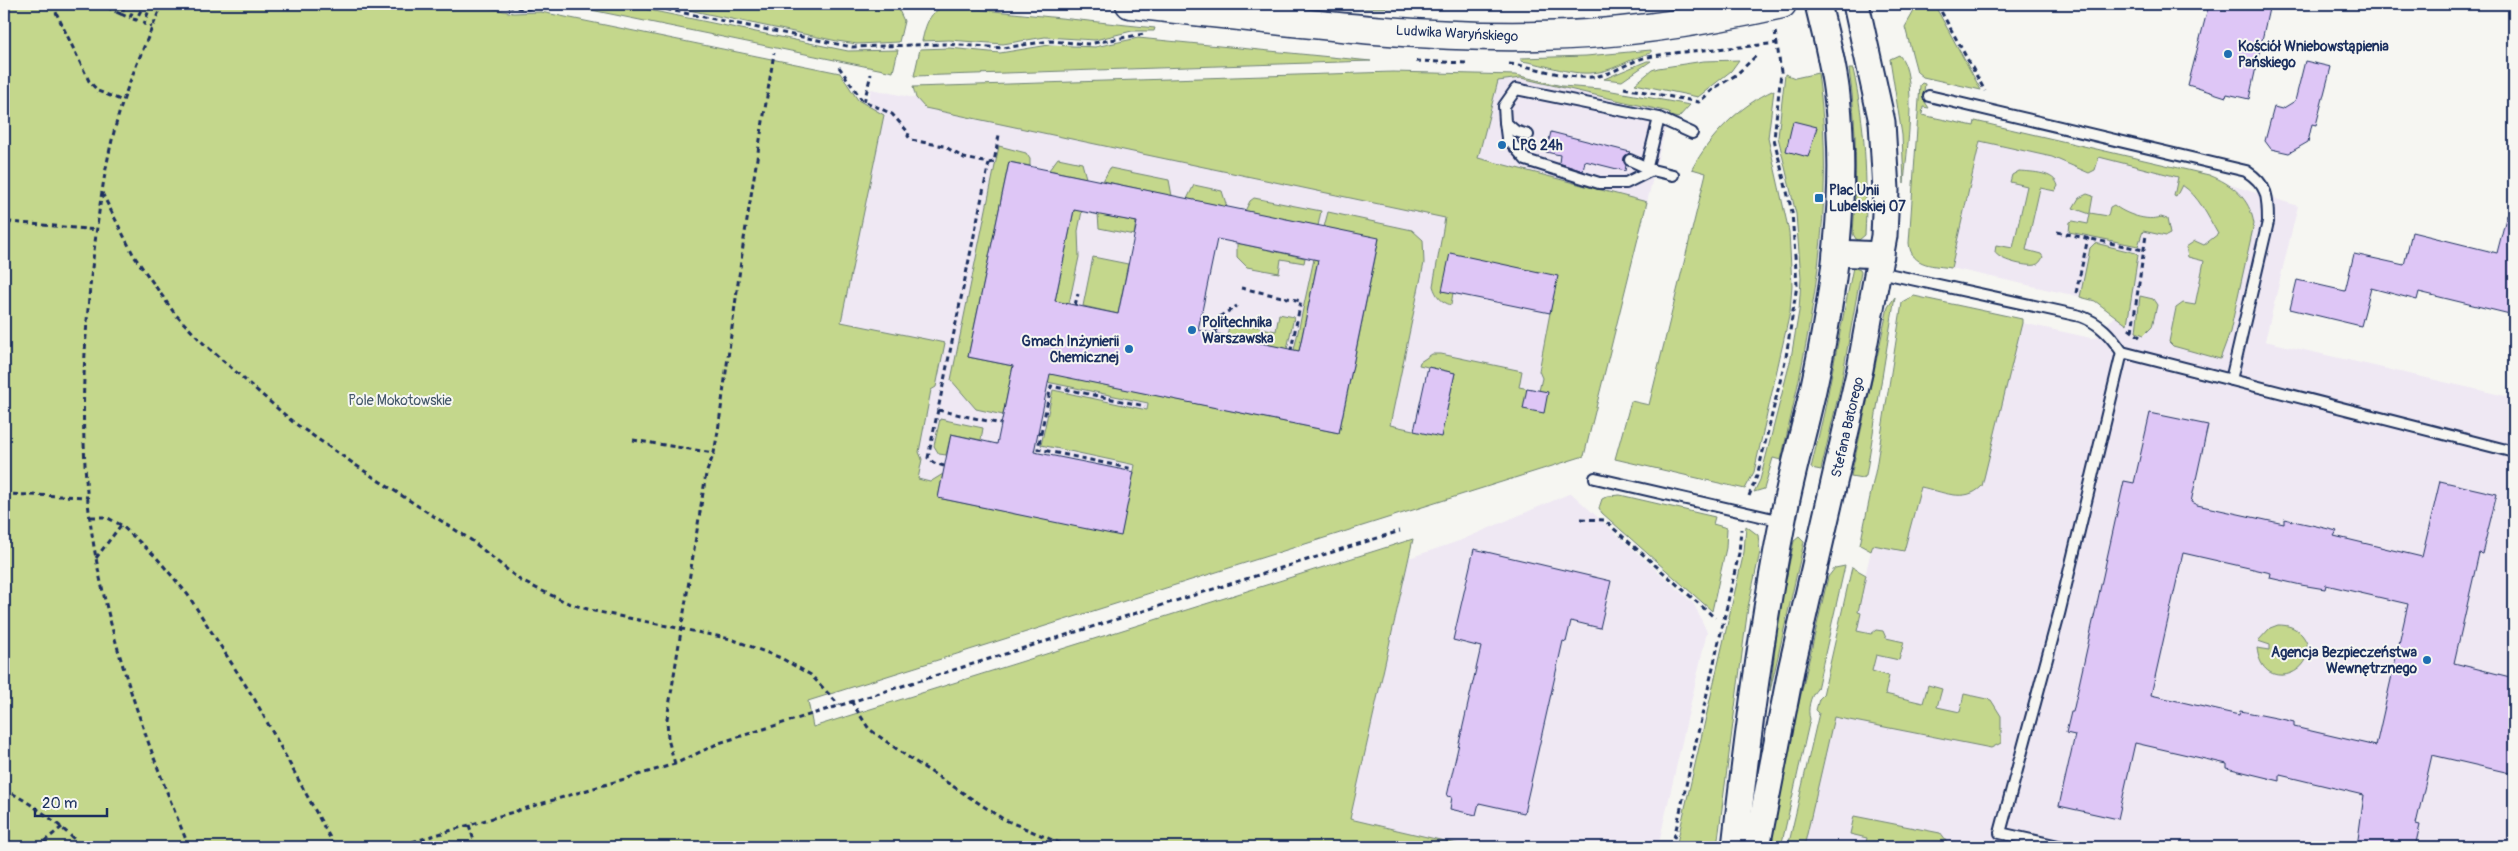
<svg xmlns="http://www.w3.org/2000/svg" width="2518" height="851" viewBox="0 0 2518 851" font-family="Pangolin,sans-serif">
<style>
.built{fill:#efe8f3}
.green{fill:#c4d78c;stroke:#708375}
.building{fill:#dec6f6;stroke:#1b2f5e;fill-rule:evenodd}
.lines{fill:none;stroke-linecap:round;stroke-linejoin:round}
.service-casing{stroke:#1b2f5e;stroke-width:14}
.tertiary-casing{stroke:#1b2f5e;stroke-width:29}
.secondary-casing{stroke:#1b2f5e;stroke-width:31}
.path{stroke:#1b2f5e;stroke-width:3;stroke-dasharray:5 4;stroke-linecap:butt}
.service{stroke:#f6f6f2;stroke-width:10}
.tertiary{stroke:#f6f6f2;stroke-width:25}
.secondary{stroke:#f6f6f2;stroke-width:28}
.poi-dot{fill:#1f6fb2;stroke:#f6f6f2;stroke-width:2}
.labels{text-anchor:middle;stroke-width:4;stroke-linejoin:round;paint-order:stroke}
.street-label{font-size:14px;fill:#1b2f5e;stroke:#f6f6f2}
.poi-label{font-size:14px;font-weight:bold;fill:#1b2f5e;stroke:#f6f6f2;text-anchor:start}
.park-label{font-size:14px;fill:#45596a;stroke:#f6f6f2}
</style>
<rect width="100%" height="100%" fill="#f6f6f2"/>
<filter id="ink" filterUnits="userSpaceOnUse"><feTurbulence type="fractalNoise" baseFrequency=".02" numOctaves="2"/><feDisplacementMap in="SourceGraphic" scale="10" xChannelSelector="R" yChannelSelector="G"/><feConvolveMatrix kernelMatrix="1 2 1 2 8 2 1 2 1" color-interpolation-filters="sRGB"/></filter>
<g filter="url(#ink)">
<g class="built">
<polygon points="1521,78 1669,113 1647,202 1478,158 1498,81"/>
<polygon points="871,89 1583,237 1545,422 767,578"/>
<polygon points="1975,121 2180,169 2298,206 2265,341 2514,398 2514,847 1804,847 1927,302 2091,338 2096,338 2115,315 2095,300 1942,266"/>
<polygon points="1571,493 1694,604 1707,632 1658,847 1470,847 1350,819 1409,558 1459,541"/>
</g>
<g class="green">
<path d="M4,4H472L513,13L541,12L840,73L858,100L884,115L841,322L945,343L936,387L931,390L919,452L922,459L918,479L930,482L943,474L938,498L1121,535L1135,465L1041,445L1053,390L1147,410L1148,403L1047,382L1038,371L1339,433L1379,239L1324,227L1328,212L1412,230L1423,240L1424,263L1390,425L1441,436L1455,373L1419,365L1420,362L1432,354H1441L1522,371L1519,387L1539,391L1542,378L1539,371L1557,276L1453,293L1451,305C1441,302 1436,296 1433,286L1445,218L925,108L916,98L913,87L1393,72L1516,75L1562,86L1601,89L1690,105L1678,118L1670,116L1669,112L1521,78L1498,81L1478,158L1647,202L1584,456L808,701L813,727L1413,539L1350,819L1470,847H4Z"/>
<polygon points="562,4 620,4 848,51 898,50 893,72"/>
<polygon points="660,4 896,4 904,21 899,42 857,44 837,41"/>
<polygon points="1322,4 1473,4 1473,6 1365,8"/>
<polygon points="1918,4 1934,4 1981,90 1923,77 1917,72 1905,27"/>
<path d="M947,6L966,8L1155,28L1154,31H1132L1095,40L1045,37L1003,44L949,40L922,41C926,24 929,11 947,6Z"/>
<polygon points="1138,38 1371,61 914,76 920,49 949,48 1000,53 1049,45 1095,47"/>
<path d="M1651,50V53C1633,57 1617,69 1599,72C1572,77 1547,64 1521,61V58L1586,56Z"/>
<path d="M1899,55C1919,74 1906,156 1904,184L1902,135L1890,59Z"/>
<polygon points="1739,60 1731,71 1698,97 1635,84 1652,70 1658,68 1704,61"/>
<polygon points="1651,61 1622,81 1604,79 1647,61"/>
<path d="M1849,69H1853C1865,124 1868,179 1865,235L1859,240L1856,239L1853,234C1857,178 1857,125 1849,69Z"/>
<path d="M1818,73C1837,206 1811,331 1781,460L1773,458L1764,489L1754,492L1760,480L1791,358L1799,311L1801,278L1796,214L1778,137L1785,74L1795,78Z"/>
<path d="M1922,83L1925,84L1923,99L1929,108L1923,107L1922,115L1974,126L1975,121L2209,175C2232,184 2250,198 2254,224L2230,332L2220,359L2173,346L2169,342L2176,308L2183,303L2195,305L2204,261L2188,257L2186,247L2195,241L2204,245L2218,234C2208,217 2199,196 2182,185L2176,197L2174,196L2178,177L2099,157L2095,170L2089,173L2052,157L1980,141L1951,268C1936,265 1911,268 1909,243L1920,85Z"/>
<path d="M1774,90L1768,138L1789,232L1792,285L1790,312L1754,472L1745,489L1615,459L1631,401L1649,405L1706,173L1692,169C1710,136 1739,106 1774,90Z"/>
<polygon points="999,146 1026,153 1030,159 1030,166 1009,162 968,357 1013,366 1003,415 976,409 951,380"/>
<polygon points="1058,158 1082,163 1086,178 1049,170"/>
<polygon points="1110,168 1169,180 1172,196 1103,181"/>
<path d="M2019,171C2032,172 2055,172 2058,186L2055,191L2040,188L2026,250L2041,254L2043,257C2041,261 2039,264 2035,265C2026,267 1998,260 1995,252L1996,245L2013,248L2027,186L2010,182L2012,175Z"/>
<polygon points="1194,185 1222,191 1227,207 1187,199"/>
<path d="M2087,194L2093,196L2090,213L2108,216L2110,207L2114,205C2125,214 2147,222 2161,217L2167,219L2170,234L2166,236L2143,231L2138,246L2069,232L2070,222L2073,221L2088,224L2090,214L2073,208L2079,198Z"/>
<polygon points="1254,198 1321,211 1318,226 1245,211 1250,201"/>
<polygon points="1074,210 1082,211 1078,231 1079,257 1069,304 1055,301"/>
<polygon points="1098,214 1136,222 1134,235 1099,228"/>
<polygon points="1237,243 1305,258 1304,263 1281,259 1279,273 1247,267 1237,257"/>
<polygon points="2095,243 2136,253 2138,255 2127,325 2095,301 2080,297 2090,248"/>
<polygon points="1093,257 1128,264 1118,314 1083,306"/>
<polygon points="1314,259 1318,260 1299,351 1294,350"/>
<polygon points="1853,267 1860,270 1861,272 1841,384 1821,470 1811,468 1824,413"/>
<path d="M1914,296L2022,319V323L1982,486C1965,504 1941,491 1921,487L1904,551L1873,545L1871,551L1860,545L1876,468L1902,303Z"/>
<polygon points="2140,296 2153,299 2157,305 2152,327 2144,335 2136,332"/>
<polygon points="1895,297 1866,476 1862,478 1851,476 1888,307"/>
<polygon points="1279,314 1294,317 1287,349 1227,336 1230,321 1276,331"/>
<polygon points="940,419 983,428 981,440 951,434 946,455 939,454 934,446"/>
<polygon points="1620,495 1715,517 1713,524 1727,528 1726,548 1712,611 1602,513 1599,508 1602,499 1608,496"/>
<polygon points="1746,526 1758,535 1760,552 1748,607 1717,847 1676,847 1744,552"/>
<polygon points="1799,537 1804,542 1770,691 1780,608 1794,541"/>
<path d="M1845,566L1817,689C1810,696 1807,710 1810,719L1781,847H1766L1828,577L1835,568Z"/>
<polygon points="1852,567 1866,575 1858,612 1861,613 1857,631 1871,634 1876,630 1883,631 1886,638 1904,642 1899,660 1876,655 1872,671 1889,676 1885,694 1923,703 1928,685 1942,689 1937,707 1960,712 1964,694 1991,700 2001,716 2001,743 1991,748 1834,717 1804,847 1788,847 1819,713 1816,710 1819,699 1823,695"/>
<path d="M2278,625C2288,625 2295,627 2302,635C2328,667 2263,700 2257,648L2270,650V645L2258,641L2270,628Z"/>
<polygon points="1854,816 1940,833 1946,841 1947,847 1865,847 1867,838 1850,834"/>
</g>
<g class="building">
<polygon points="2209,4 2270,4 2249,99 2227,94 2226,97 2188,85"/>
<polygon points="2305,61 2331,67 2316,125 2312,124 2308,142 2289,153 2271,149 2265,141 2274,107 2282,109 2295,101"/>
<polygon points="1793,121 1817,127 1808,157 1786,151"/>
<polygon points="1551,132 1630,152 1624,158 1626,165 1625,171 1585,161 1583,171 1559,163 1560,155 1546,152"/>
<path d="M1009,162L1379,238L1339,433L1050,374L1034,452L1134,472L1121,536L938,498L951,434L997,444L1003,415L1013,366L968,357ZM1074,210L1137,222L1118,314L1055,301ZM1217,239L1318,260L1299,351L1198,330Z"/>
<polygon points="2507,214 2514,214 2514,315 2419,292 2417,300 2371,288 2361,326 2290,309 2297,280 2345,291 2354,254 2404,265 2412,232 2497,253"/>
<polygon points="1450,253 1558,276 1550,313 1442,291"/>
<polygon points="1428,367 1455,373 1441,437 1414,431"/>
<polygon points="1527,388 1548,392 1544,413 1523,409"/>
<path d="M2150,413L2208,425L2191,502L2197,505L2284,524V519L2316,526L2337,531L2334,536L2422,557L2440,481L2497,494L2482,554L2479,553L2454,663L2514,678V774L2432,755L2416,824L2420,825L2415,847H2357L2364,795L2280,775V781L2227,768V764L2135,743L2118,819L2059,806L2075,735L2066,733L2071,712H2073L2124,481L2134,483ZM2183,553L2271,573L2270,578L2301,585L2325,589L2326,585L2408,604L2376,746L2294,727V722L2286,720L2246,712L2240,711L2239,715L2151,695Z"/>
<polygon points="1474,549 1611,581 1600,628 1571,621 1566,642 1563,641 1524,813 1479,803 1476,815 1450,809 1452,797 1447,796 1481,647 1453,640"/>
</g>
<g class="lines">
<defs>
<g id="service">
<path d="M1929,96L2246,171C2268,185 2268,197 2268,222L2231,380"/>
<polyline points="1505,122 1507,138 1526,160 1599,183 1626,183 1652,170"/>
<polyline points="1528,135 1515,131 1505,122 1504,106 1516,89 1659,118 1692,133"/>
<polyline points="1630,160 1652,170 1673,175"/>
<polyline points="1647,166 1659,118"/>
<path d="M1879,272L2080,316C2100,323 2110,335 2122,352"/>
<polyline points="1595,478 1782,521"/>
<polyline points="2063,847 2000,833 2059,614 2122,352 2514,452"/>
</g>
<g id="tertiary">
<polyline points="1836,253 1881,255"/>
<path d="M1735,847C1747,739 1761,631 1782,524C1790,479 1803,435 1813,390C1834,294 1848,194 1837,96C1834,65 1825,34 1818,4"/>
<polyline points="1757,847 1791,670 1860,369 1884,236 1886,190 1882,122 1856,4"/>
</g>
<path id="secondary" d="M1130,4C1265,18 1402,39 1538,36C1620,35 1702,22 1782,4"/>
</defs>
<use href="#service" class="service-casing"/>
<use href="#tertiary" class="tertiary-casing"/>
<use href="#secondary" class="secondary-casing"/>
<g class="path">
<polyline points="52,4 89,81 98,91 123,101"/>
<polyline points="103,4 107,7 109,4"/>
<polyline points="119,4 116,12 121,14 126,4"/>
<polyline points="135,4 130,18 136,20 144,4"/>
<polyline points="151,4 144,24 152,27"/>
<path d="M162,4C149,36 134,68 123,101C107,149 100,201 94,251C81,358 77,472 100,578C120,671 153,759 189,847"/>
<polyline points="490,4 528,9 550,4"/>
<polyline points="640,4 852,47 945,44 1003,48 1050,41 1088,44 1144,34"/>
<polyline points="1937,4 1985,91"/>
<polyline points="107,7 116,12"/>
<polyline points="121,14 130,18"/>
<polyline points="1416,61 1467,63"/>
<path d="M1509,64C1536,66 1563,79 1591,77C1612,76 1628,61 1648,57C1691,49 1734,49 1777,43"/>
<polyline points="839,67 862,100 892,114 909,133 908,136 911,140 944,146 964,158 989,163 928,458 934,463 944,466"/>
<polyline points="1624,88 1699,102 1716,87 1736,75 1758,54"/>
<polyline points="864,102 871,74"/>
<polyline points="989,163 994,162 999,135"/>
<polyline points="102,193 134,256 175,314 204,344 293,422 376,479 471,540 521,581 568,603 594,611 731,639 781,658 811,675 839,705"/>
<polyline points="2057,232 2144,250"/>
<polyline points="4,242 10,222 97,230"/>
<polyline points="1241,288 1301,301 1291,350"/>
<polyline points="2076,293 2088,238"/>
<polyline points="1075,305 1078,294"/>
<polyline points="2129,329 2140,337"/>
<polyline points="2132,331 2146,235"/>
<polyline points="1215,334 1219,317 1237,306"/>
<polyline points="938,410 1001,424"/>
<polyline points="1038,432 1041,433 1038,449 1133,469"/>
<polyline points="1041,433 1051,386 1145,406"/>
<polyline points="633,440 714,453"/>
<polyline points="4,494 88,497"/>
<polyline points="1749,496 1757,476 1786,357 1797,285 1792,212 1774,139 1781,72 1775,31"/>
<polyline points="91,517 106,517 121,525 156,557 188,595 255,700 335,847"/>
<polyline points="1581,519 1604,520 1715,618"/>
<polyline points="96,558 121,525"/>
<polyline points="851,701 869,729 905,755 1003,819 1069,847"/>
<polyline points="675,764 668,739 667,719 706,474 714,453 718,431 744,239 774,53"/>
<path d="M4,789C33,804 59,823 82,847"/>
<polyline points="469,825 476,847"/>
<polyline points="37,847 62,827"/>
<polyline points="395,847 675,764 719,743 1400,531"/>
<polyline points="1672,847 1739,553 1741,529"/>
</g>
<use href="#service" class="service"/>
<use href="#tertiary" class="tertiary"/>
<use href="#secondary" class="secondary"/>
</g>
</g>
<g class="poi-dot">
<circle cx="2228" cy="54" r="5"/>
<circle cx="1502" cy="145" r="5"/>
<rect x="1814" y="193" width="10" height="10" rx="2.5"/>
<circle cx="1192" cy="330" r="5"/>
<circle cx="1129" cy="349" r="5"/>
<circle cx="2427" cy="660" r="5"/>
</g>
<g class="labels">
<g class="street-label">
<text transform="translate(1457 33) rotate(3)" y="5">Ludwika Waryńskiego</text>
<text transform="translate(1847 427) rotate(-77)" y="5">Stefana Batorego</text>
</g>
<g class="poi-label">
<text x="2238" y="51">Kościół Wniebowstąpienia<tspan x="2238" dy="16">Pańskiego</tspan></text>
<text x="1512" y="150">LPG 24h</text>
<text x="1829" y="195">Plac Unii<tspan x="1829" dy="16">Lubelskiej 07</tspan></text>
<text x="1202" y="327">Politechnika<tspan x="1202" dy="16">Warszawska</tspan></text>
<text x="1119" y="346" text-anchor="end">Gmach Inżynierii<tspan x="1119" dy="16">Chemicznej</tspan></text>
<text x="2417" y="657" text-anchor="end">Agencja Bezpieczeństwa<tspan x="2417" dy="16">Wewnętrznego</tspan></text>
</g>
<g class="park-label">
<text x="400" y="405">Pole Mokotowskie</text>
</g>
</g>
<rect width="2518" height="851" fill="none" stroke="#f6f6f2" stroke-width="20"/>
<rect x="10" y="10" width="2498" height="831" fill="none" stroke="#1b2f5e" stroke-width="2" filter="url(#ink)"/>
<path d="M35 808v8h72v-8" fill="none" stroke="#1b2f5e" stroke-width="2.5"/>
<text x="42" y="808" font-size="15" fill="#1b2f5e" stroke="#f6f6f2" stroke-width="4" paint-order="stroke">20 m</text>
</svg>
